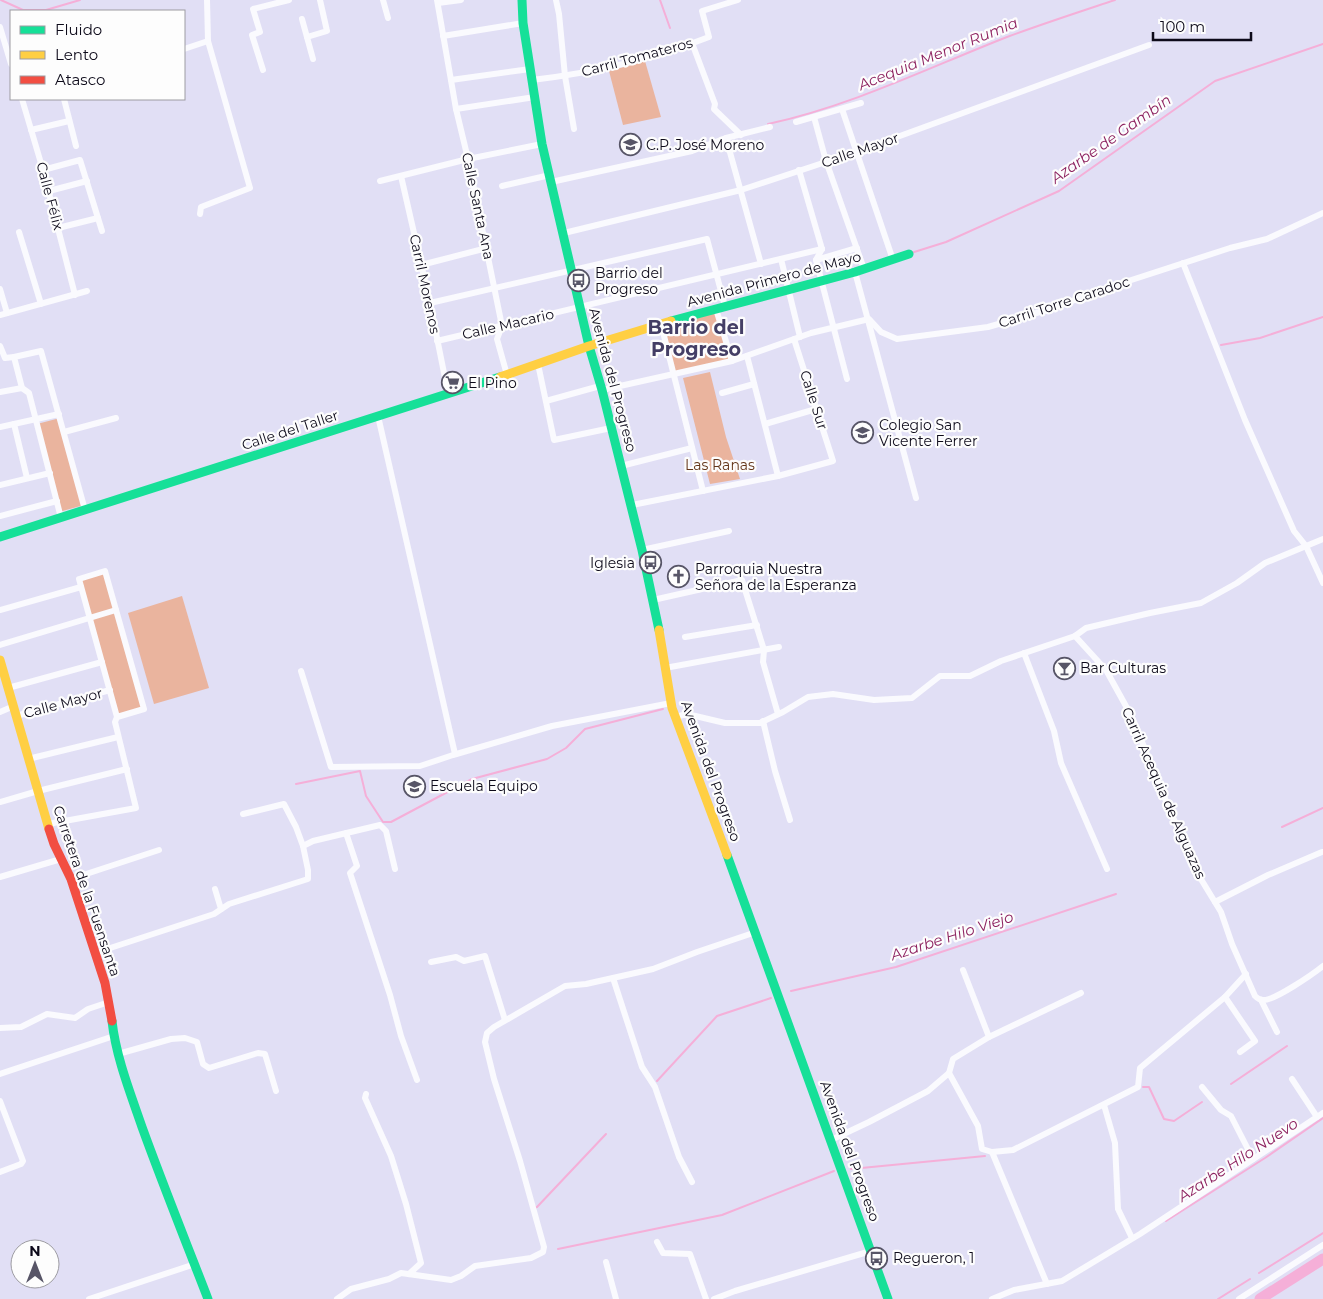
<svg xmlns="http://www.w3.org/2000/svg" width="1323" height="1299" viewBox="0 0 1323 1299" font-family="Montserrat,sans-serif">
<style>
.green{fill:#eab49e}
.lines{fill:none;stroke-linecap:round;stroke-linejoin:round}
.stream{stroke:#f5afd8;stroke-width:2}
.river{stroke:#f5afd8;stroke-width:11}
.street{stroke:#fafafe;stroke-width:6}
.fast{stroke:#16e098;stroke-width:9}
.slow{stroke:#ffcf43;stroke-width:9}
.jam{stroke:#f24e42;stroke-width:9}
.labels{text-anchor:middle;stroke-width:4.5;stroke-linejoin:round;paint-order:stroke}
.street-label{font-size:14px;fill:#0d0a1a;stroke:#fdfdfd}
.poi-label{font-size:14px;fill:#0d0a1a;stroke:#fdfdfd;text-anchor:start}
.park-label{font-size:14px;fill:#633519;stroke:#fdfdfd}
.water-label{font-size:15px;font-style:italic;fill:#8d2260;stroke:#fdfdfd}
.district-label{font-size:19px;font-weight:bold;fill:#443e65;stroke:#fdfdfd}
</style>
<rect width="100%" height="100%" fill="#e1dff5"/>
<g class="green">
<polygon points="645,61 661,117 623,125 609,71"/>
<polygon points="716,309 732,361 674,374 661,324"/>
<polygon points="710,372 726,437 740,479 710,484 683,378"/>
<polygon points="60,418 84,505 59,512 37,424"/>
<polygon points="105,571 144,709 117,717 79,579"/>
<polygon points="182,596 209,688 154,704 128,613"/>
</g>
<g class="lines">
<g class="stream">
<polyline points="1,0 23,10 46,10 80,0"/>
<polyline points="660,0 670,28"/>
<path d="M768,124C851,106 928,68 1007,37C1042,24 1079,12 1115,0"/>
<polyline points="911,253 946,242 1059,191 1215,81 1323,44"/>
<polyline points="1221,345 1260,338 1323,317"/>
<polyline points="296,784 360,771 366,796 383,822 391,822 472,779 547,759 566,748 585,729 663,709"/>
<polyline points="1282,827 1323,808"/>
<polyline points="791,991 896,967 1116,894"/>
<polyline points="657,1081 717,1016 771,998"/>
<polyline points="1231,1084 1287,1046"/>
<polyline points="1143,1087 1149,1087 1164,1119 1174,1121 1202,1102"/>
<polyline points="851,1169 985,1156"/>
<polyline points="534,1208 537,1207 606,1134"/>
<polyline points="1166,1221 1265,1158 1323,1118"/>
<polyline points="558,1249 722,1215 834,1171"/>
<polyline points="1259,1273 1323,1233"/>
<polyline points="1218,1299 1250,1279"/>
</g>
<polyline class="river" points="1260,1299 1323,1259"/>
<g class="street">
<polyline points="383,0 388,18"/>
<polyline points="437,0 456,109 468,159 502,326 497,339 507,375"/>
<polyline points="556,0 559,14 565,76 574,129"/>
<polyline points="438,3 461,0"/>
<polyline points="302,19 313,59"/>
<polyline points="0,27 11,64"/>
<polyline points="443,36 523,23"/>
<polyline points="307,37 327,31 320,0"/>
<polyline points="692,43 715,104 714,109 741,135"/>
<polyline points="184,49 208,41"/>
<polyline points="263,70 252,35 260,32 253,9 289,0"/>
<polyline points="451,80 530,69"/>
<path d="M532,80C592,73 653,59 709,37L702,11L738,0"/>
<polyline points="22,99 43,170 75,295"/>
<polyline points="64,99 76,146"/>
<polyline points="456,109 535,97"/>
<polyline points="842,109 893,260"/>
<polyline points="814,117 826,161 864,269"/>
<polyline points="796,122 861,103"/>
<polyline points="31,130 69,121"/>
<polyline points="726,138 761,264"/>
<polyline points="43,170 80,160 102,231"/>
<polyline points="799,170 822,249"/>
<polyline points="401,176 430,303 448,393"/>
<polyline points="380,181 468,159 542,144"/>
<polyline points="551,182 692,151 726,138 770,127"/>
<polyline points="502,186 550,175"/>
<polyline points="49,191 87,181"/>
<polyline points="200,214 201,207 250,188 208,41 207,0"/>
<polyline points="58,228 98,218"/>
<polyline points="19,232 41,304"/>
<polyline points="564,233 741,190 856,152 1149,45"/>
<polyline points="822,249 816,260 847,379"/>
<polyline points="781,259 800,337"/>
<polyline points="816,260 857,248"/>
<polyline points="1183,263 1245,420 1294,531 1306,546 1323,583"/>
<polyline points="421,265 487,248"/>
<polyline points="855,272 916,498"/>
<polyline points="0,289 7,313"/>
<polyline points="430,303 707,239 725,306"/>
<polyline points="716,309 732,361"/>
<polyline points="0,315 87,291"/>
<polyline points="661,324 703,491"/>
<polyline points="437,341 822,249"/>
<polyline points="0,346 5,358 14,357"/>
<polyline points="747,356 778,476"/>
<polyline points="538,364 554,440 611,428"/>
<polyline points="602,390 732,361 811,333 869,319 881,332 897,339 988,327 1047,310 1116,285 1230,248 1267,239 1323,213"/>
<polyline points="0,392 22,388"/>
<polyline points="722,393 754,384"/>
<polyline points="546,401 600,386"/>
<polyline points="378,416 455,754"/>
<polyline points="14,424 27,478"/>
<polyline points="765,424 816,409"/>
<polyline points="0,427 59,414"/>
<polyline points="64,432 116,418"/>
<polyline points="621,466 692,448"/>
<polyline points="0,485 50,473"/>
<polyline points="632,505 778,476 833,461 794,339"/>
<polyline points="0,516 57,501"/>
<polyline points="61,518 29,393 22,388 14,357 41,351 85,510"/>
<polyline points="642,550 729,531"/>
<polygon points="105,571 144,709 117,717 79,579"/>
<polyline points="653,600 742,580 764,650 763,662 778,714"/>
<polyline points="0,610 81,587"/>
<path d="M1075,636L1106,670L1132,717L1163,794L1196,871L1221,912L1232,944L1255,996C1257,998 1260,1000 1263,1000C1274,1001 1313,974 1323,966"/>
<polyline points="685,637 757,625"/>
<polyline points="0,645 116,610"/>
<polyline points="1024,653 1054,731 1061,763 1107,869"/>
<polyline points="665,668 779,647"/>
<polyline points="301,671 331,767 420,766 453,755 552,726 671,703"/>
<polyline points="8,688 102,662"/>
<polyline points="0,712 14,706"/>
<polyline points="16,716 110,690"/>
<polyline points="675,717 687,714 725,723 760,723 783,712 808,697 833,694 874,700 912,698 940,676 970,676 1001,661 1075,636 1086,628 1150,613 1201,603 1237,583 1265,563 1323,539"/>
<polyline points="763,721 775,771 790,820"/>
<polyline points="28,759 118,737"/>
<polyline points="0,802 38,791 127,769"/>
<polyline points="243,814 284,804 296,827 303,846"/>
<polyline points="48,824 136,808 115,722 117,717"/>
<polyline points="346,833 357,866 350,873 390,995 401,1036 417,1080"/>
<polyline points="0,877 61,859"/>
<polyline points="71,879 159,850"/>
<polyline points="215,889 221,909"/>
<polyline points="1215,902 1268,875 1322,852"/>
<polyline points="95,953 214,914 229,904 308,879 308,870 303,846 313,841 380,825 386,831 395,869"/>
<polyline points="431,962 456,957 464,961 485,956 505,1020"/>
<polyline points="963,970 989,1037"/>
<polyline points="613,978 642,1067 655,1087 679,1157 692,1182"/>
<polyline points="1225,997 1255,1041 1240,1052"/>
<polyline points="1261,1000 1277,1032"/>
<polyline points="0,1028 21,1027 47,1014 75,1018 88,1009 109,1002"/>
<polyline points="118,1054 171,1039 185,1038 197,1042 203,1064 209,1068 258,1053 265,1054 276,1091"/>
<polyline points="949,1073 953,1059 989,1037 1081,993"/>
<polyline points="0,1074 114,1036"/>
<polyline points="1292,1079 1317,1117"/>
<polyline points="1202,1087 1221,1110 1231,1116 1253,1159"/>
<polyline points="366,1094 365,1098 391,1156 406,1204 421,1263 409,1274"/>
<polyline points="0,1101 23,1161 21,1164 0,1172"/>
<polyline points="1104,1105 1115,1143 1118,1209 1132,1238"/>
<polyline points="831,1140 869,1122 928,1091 949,1073 978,1126 982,1149 992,1152 1013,1150 1138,1087 1140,1068 1225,997 1246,974"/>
<polyline points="992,1152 1047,1284"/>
<polyline points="657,1242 663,1253 690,1254 706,1299"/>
<polyline points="606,1262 616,1299"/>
<polyline points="89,1299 195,1264"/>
<polyline points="337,1299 351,1289 389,1279 401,1273 451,1280 461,1276 475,1266 531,1258 543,1252 544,1247 520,1161 494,1079 485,1042 487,1033 494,1027 565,986 586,984 653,969 697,952 756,932"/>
<polyline points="714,1299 735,1291 871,1251"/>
<polyline points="992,1299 1014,1290 1062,1281 1140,1234 1323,1113"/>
<polyline points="1239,1299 1323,1245"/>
</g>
<g class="fast">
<polyline points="522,0 523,23 542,144 589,346 602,390 642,550 659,630"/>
<polyline points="671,321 855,272 909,254"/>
<polyline points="0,537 500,377"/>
<polyline points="727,855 888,1299"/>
<path d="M112,1021C116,1057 130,1092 142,1127C163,1185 186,1242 208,1299"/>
</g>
<g class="slow">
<polyline points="500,377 589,346 671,321"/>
<polyline points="659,630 672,708 727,855"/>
<polyline points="0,660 49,829"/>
</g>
<polyline class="jam" points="49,829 54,844 71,879 105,983 112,1021"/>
</g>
<defs>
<symbol id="school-ring" viewBox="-11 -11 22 22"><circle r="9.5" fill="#fdfdfd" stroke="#575567" stroke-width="1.5"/><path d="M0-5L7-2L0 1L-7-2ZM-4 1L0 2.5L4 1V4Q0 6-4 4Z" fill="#575567"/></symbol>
<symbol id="bus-ring" viewBox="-11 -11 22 22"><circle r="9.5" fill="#fdfdfd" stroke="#575567" stroke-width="1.5"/><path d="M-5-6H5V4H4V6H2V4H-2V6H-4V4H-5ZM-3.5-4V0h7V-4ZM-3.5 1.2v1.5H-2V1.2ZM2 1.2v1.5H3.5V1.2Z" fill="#575567"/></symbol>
<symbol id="supermarket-ring" viewBox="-11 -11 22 22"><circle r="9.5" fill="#fdfdfd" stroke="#575567" stroke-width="1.5"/><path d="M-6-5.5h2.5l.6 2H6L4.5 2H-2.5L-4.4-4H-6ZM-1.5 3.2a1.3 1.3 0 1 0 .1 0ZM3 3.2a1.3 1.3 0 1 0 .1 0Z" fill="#575567"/></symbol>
<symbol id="church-ring" viewBox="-11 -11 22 22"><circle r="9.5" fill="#fdfdfd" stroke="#575567" stroke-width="1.5"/><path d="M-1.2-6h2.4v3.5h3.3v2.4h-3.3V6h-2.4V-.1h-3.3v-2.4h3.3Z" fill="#575567"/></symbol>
<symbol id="bar-ring" viewBox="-11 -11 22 22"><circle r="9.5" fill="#fdfdfd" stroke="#575567" stroke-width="1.5"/><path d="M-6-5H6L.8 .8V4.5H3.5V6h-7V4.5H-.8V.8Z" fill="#575567"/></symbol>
</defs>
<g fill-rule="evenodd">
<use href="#school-ring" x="618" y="132" width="25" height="25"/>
<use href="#bus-ring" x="566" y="268" width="25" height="25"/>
<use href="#supermarket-ring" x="440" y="370" width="25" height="25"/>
<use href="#school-ring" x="850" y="420" width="25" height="25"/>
<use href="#bus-ring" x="638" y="550" width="25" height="25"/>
<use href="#church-ring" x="666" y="564" width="25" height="25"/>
<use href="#bar-ring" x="1052" y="656" width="25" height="25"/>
<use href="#school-ring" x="402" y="774" width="25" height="25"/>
<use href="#bus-ring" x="864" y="1246" width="25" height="25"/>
</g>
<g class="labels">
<g class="street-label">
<text transform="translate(637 57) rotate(-15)" y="5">Carril Tomateros</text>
<text transform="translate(860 150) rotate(-19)" y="5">Calle Mayor</text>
<text transform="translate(50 196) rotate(75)" y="5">Calle Félix</text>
<text transform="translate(478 206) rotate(78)" y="5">Calle Santa Ana</text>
<text transform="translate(774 279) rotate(-15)" y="5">Avenida Primero de Mayo</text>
<text transform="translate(425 284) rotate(78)" y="5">Carril Morenos</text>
<text transform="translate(1064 302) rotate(-18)" y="5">Carril Torre Caradoc</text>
<text transform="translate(508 324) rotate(-13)" y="5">Calle Macario</text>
<text transform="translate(613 380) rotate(75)" y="5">Avenida del Progreso</text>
<text transform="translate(814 400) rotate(72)" y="5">Calle Sur</text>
<text transform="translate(290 430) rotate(-18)" y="5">Calle del Taller</text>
<text transform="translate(63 703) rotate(-15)" y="5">Calle Mayor</text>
<text transform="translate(711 771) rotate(70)" y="5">Avenida del Progreso</text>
<text transform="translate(1164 793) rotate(66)" y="5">Carril Acequia de Alguazas</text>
<text transform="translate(87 891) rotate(71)" y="5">Carretera de la Fuensanta</text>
<text transform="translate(850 1151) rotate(70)" y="5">Avenida del Progreso</text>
</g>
<g class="poi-label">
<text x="646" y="150">C.P. José Moreno</text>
<text x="595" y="278">Barrio del<tspan x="595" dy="16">Progreso</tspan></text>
<text x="468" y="388">El Pino</text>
<text x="879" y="430">Colegio San<tspan x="879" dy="16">Vicente Ferrer</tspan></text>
<text x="635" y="568" text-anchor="end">Iglesia</text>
<text x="695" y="574">Parroquia Nuestra<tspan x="695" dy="16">Señora de la Esperanza</tspan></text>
<text x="1080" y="673">Bar Culturas</text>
<text x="430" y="791">Escuela Equipo</text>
<text x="893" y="1263">Regueron, 1</text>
</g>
<g class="park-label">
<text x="720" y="470">Las Ranas</text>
</g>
<g class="water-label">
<text transform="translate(938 54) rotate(-22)" y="5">Acequia Menor Rumia</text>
<text transform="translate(1111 139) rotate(-35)" y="5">Azarbe de Gambín</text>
<text transform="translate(952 936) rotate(-18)" y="5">Azarbe Hilo Viejo</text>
<text transform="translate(1238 1160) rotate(-33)" y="5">Azarbe Hilo Nuevo</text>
</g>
<g class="district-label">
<text x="696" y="334">Barrio del<tspan x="696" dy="22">Progreso</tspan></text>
</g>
</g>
<rect x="10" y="10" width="175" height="90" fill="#fdfdfd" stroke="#9d9ca2"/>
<rect x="20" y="26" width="25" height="8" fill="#16e098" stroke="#9d9ca2"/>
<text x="55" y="35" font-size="15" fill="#0d0a1a">Fluido</text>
<rect x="20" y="51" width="25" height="8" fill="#ffcf43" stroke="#9d9ca2"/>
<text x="55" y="60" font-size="15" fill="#0d0a1a">Lento</text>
<rect x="20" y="76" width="25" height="8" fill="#f24e42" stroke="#9d9ca2"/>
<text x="55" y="85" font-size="15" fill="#0d0a1a">Atasco</text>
<g transform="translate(35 1264)"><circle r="24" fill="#fdfdfd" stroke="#9d9ca2"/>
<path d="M0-4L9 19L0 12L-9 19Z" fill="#575567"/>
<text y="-8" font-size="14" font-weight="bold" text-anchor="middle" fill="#0d0a1a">N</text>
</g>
<path d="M1153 32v8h98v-8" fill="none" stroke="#0d0a1a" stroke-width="2.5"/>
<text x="1160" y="32" font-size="15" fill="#0d0a1a" stroke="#fdfdfd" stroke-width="4" paint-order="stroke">100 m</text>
</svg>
